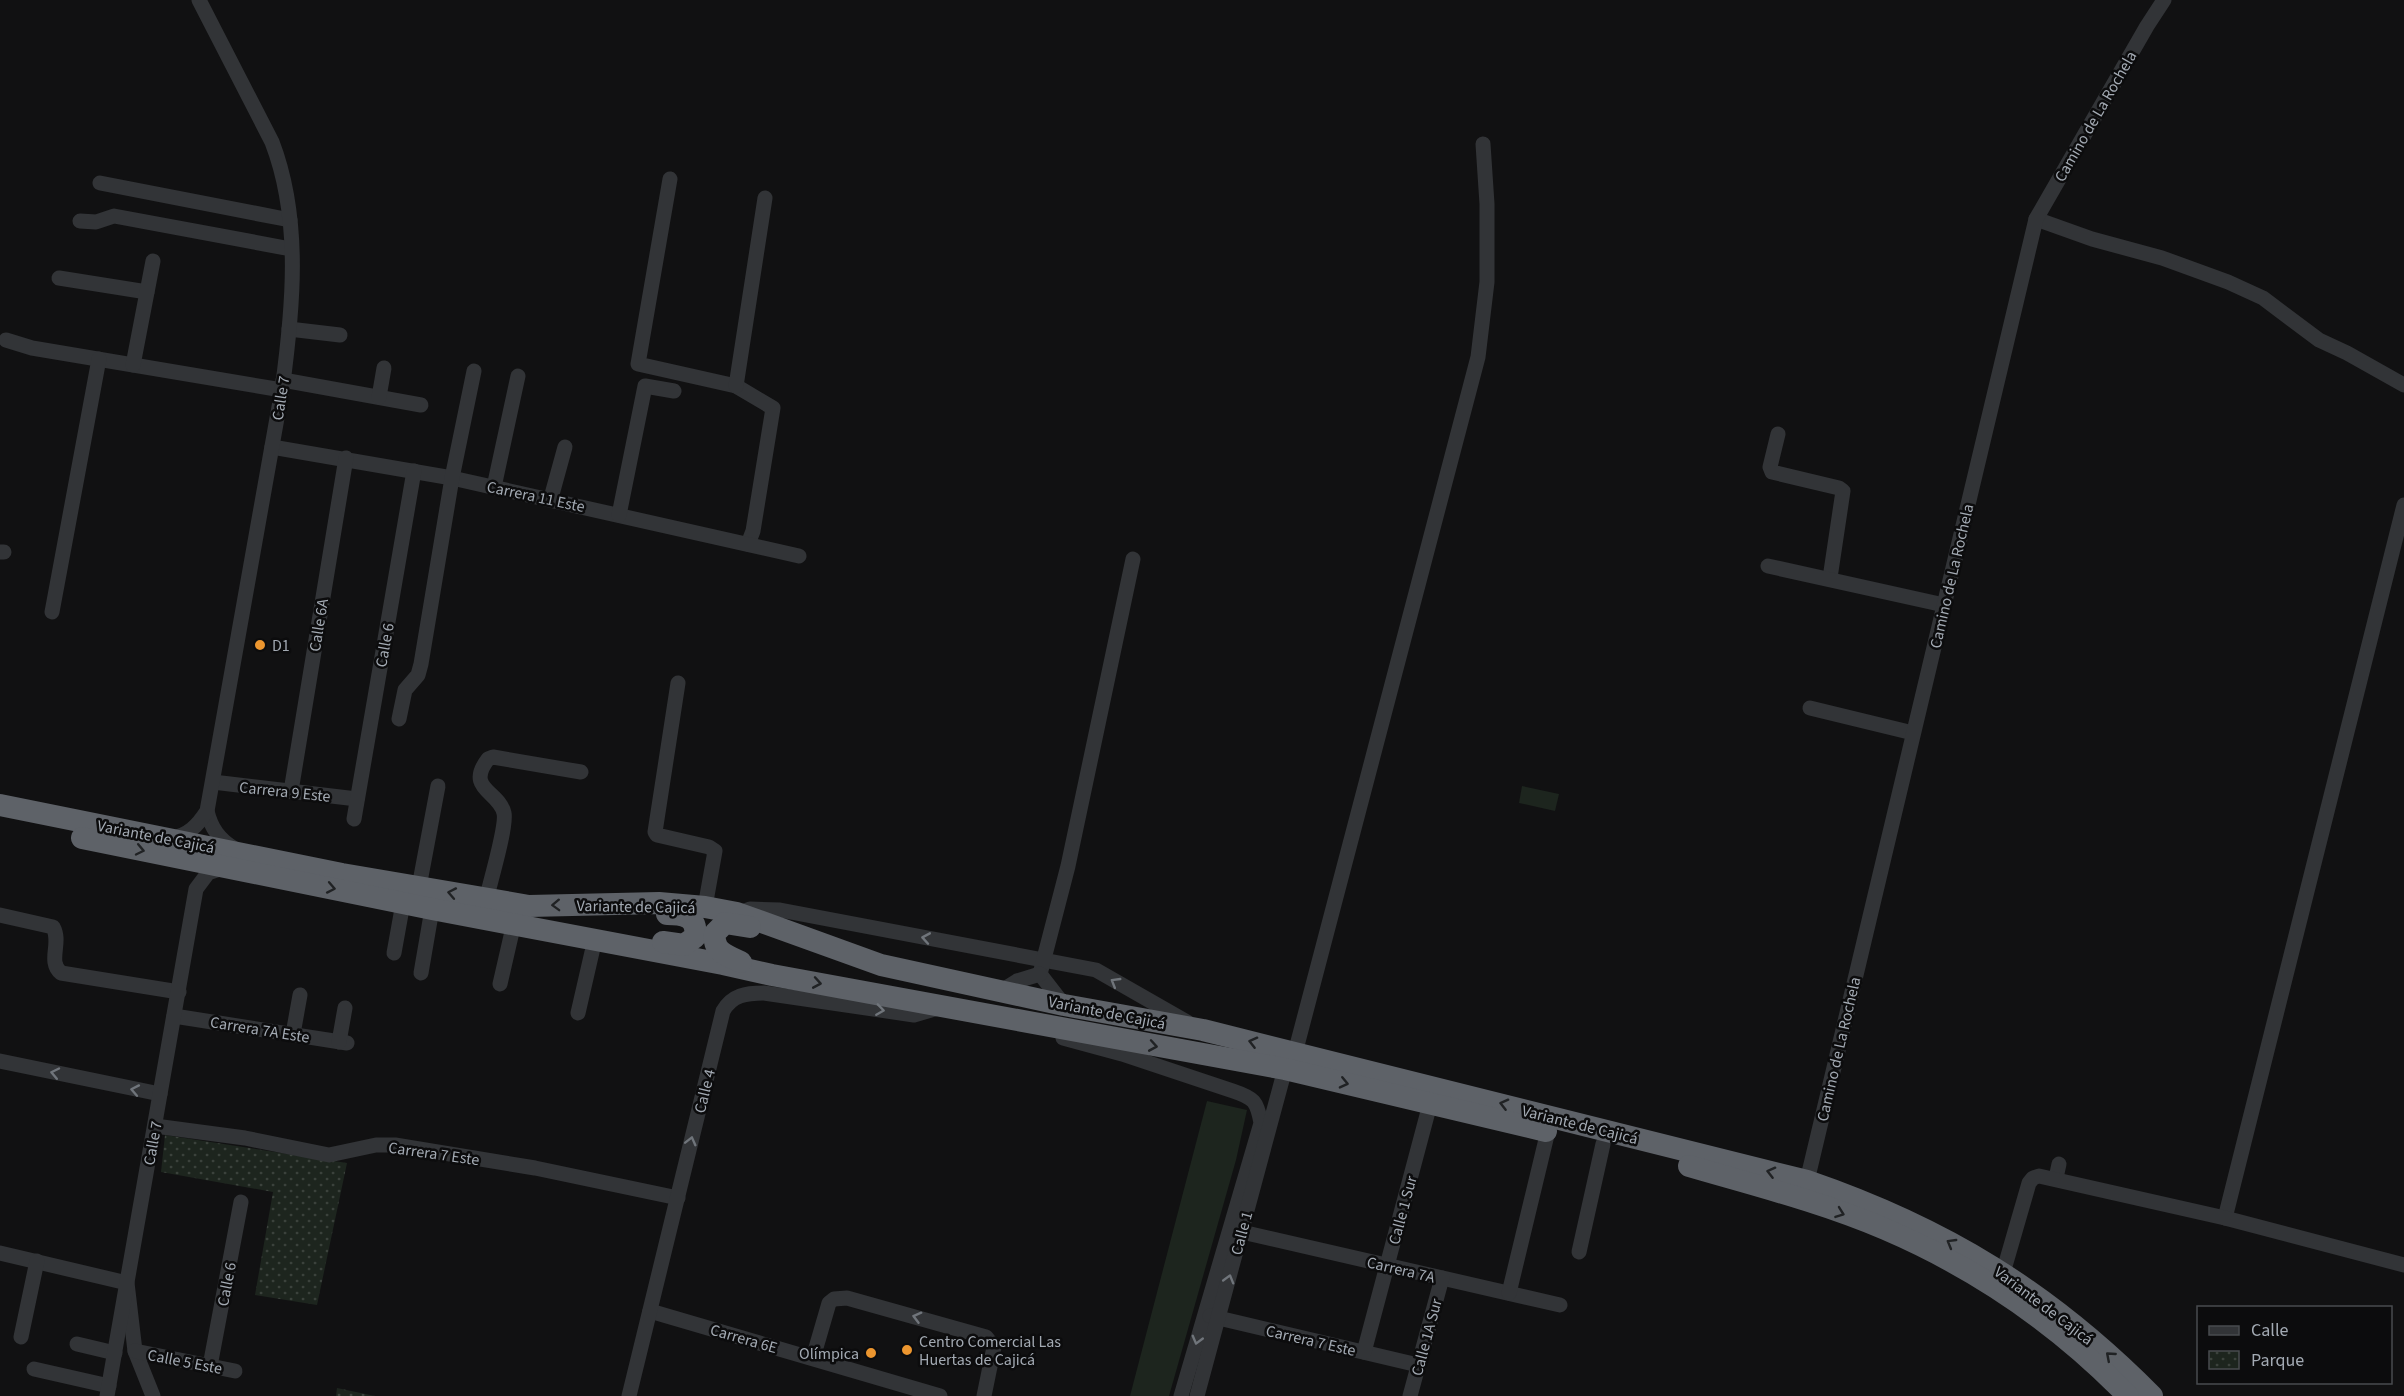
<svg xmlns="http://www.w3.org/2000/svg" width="2404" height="1396" viewBox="0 0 2404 1396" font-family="'Source Sans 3',sans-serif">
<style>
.grass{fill:#1d251e}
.park{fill:url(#park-dots)}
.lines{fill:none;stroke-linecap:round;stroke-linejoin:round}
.minor{stroke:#323437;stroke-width:15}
.highway{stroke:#5e6268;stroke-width:22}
.oneway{stroke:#202224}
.oneway2{stroke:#70757b}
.poi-dot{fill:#ec962f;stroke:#0c0c0d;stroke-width:2}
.labels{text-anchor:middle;stroke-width:5;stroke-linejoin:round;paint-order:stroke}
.street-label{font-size:16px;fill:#a3aab3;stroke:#0c0c0d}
.poi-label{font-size:16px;fill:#a3aab3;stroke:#0c0c0d;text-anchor:start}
</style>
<defs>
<pattern id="park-dots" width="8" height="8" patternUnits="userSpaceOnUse" patternTransform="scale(1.5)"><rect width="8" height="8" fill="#1d251e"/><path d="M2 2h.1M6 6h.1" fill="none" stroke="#3b423c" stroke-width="1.8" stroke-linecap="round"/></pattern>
</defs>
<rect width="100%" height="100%" fill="#111112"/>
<g class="grass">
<polygon points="1522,786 1559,794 1555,811 1519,803"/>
<polygon points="1207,1101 1247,1110 1236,1160 1169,1396 1130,1396"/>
</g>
<g class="park">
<polygon points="165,1135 347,1163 317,1305 255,1295 273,1192 161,1172"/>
<polygon points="337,1388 375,1396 336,1396"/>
</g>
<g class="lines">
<g class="minor">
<polyline points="670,179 638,364 736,386 773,408 753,531 748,544"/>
<polyline points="100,183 290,220"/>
<polyline points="2036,219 2092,239 2162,258 2228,282 2263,298 2319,340 2347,353 2404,385"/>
<polyline points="80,221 96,222 114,216 291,249"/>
<polyline points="59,278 147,292"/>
<polyline points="289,329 340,335"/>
<polyline points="6,340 32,348 282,390"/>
<polyline points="133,365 153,261"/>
<polyline points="283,380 421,405"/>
<polyline points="736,386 765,198"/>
<polyline points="379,397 384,368"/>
<polyline points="1778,434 1770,467 1772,472 1839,488 1843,491 1830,578"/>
<polyline points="272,447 452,478 799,556"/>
<polyline points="494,487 518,376"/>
<polyline points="551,498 565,447"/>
<polyline points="619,515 645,386 674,391"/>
<polyline points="0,552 4,552"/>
<polyline points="1768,566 1944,605"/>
<polyline points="52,612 99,359"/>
<polyline points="678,683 655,832 657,835 709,847 715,851 705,907"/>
<polyline points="1810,708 1913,733"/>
<polyline points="399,719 405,690 418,675 421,664 452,478 474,371"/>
<polyline points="213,782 357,799"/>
<polyline points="291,791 346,458"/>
<path d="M207,811C211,828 219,840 235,849"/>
<polyline points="354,819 414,471"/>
<path d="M171,838C188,836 198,825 207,811L282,390C293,309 302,220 272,142L199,0"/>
<polyline points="419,887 438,786"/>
<path d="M486,900C490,883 507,826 504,813C499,791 465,789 488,759L493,757L581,772"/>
<polyline points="742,912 750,909 780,910 1096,970 1187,1022"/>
<path d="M0,915L53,927C62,943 47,961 61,973L179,992"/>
<polyline points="394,953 403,903"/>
<polyline points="421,973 432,909"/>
<polyline points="1040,974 1068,866 1133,559"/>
<polyline points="1040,974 1064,1005"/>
<polyline points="500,984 514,923"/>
<polyline points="1001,991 1017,981 1040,974"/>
<polyline points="578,1013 595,939"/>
<polyline points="174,1016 347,1043"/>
<polyline points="293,1034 300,995"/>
<path d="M1063,1038L1122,1054L1233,1091C1254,1098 1257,1101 1261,1123L1181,1396"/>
<polyline points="339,1042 345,1008"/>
<polyline points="1295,1053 1478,357 1487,282 1487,204 1483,144"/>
<polyline points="0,1061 160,1094"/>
<polyline points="155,1126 245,1138 329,1155 376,1145 395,1145 535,1168 678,1198"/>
<polyline points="2056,1178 2059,1164"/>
<polyline points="1807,1181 2036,219 2147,26 2164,0"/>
<polyline points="2225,1218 2404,505"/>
<polyline points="1242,1232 1560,1305"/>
<polyline points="1579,1252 1603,1144"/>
<polyline points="0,1253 127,1283 135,1351 153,1396"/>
<polyline points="2003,1273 2029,1183 2033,1178 2039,1176 2225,1218 2404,1265"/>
<polyline points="1509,1293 1548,1131"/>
<polyline points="650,1311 940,1396"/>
<polyline points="1210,1316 1418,1365"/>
<polyline points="21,1337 37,1261"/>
<polyline points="77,1344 115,1353"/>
<polyline points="135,1351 235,1371"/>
<polyline points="1364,1352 1430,1104"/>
<polyline points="813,1358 829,1303 834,1299 847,1298 986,1337 994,1347 984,1396"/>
<polyline points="210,1366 241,1202"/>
<polyline points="34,1369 109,1386"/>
<polyline points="107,1396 196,889 208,873 223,868"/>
<path d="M629,1396L723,1011C732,995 746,993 764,993L914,1015L938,1008"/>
<polyline points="1197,1396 1285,1069"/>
<polyline points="1410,1396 1442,1278"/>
</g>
<g class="highway">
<path d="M0,805L342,874L529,906L659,903L705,907L737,913L881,965L1064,1005L1203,1030L1807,1181C1944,1228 2049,1292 2152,1396"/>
<polyline points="82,838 432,909 723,964 772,975 1285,1069 1546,1131"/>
<path d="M663,942L684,945L695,937C698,916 683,914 667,914"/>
<path d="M741,962C727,956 712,951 715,933L725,923L750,927"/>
<path d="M1689,1166C1754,1185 1822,1202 1885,1229C1976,1268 2059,1325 2128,1396"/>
</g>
</g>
<defs><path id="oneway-chevron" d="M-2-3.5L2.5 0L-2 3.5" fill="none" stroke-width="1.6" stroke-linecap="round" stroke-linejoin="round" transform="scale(1.5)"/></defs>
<g class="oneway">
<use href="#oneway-chevron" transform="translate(140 850) rotate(12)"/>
<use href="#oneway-chevron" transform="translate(331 888) rotate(11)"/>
<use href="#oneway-chevron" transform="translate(452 893) rotate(-169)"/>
<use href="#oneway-chevron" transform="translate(556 905) rotate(178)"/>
<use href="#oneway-chevron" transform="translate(817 983) rotate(10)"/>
<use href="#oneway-chevron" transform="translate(1253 1042) rotate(-166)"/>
<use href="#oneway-chevron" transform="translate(1153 1046) rotate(10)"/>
<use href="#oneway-chevron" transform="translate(1344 1083) rotate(13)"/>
<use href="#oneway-chevron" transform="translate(1504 1104) rotate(-166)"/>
<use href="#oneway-chevron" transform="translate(1771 1172) rotate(-166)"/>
<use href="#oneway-chevron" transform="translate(1840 1213) rotate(20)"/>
<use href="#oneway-chevron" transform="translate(1951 1243) rotate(-150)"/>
<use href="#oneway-chevron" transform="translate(2110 1356) rotate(-139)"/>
</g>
<g class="oneway2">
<use href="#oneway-chevron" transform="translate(926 938) rotate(-170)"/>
<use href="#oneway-chevron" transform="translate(1115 982) rotate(-149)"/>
<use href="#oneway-chevron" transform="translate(880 1010) rotate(8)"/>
<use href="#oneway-chevron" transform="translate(55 1073) rotate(-168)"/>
<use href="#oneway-chevron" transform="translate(135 1090) rotate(-169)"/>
<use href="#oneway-chevron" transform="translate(691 1141) rotate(-76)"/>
<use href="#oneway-chevron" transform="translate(1229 1279) rotate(-74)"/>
<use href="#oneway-chevron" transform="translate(917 1317) rotate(-165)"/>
<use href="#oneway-chevron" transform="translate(1197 1340) rotate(105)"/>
</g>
<g class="poi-dot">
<circle cx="260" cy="645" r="6"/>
<circle cx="907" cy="1350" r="6"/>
<circle cx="871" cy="1353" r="6"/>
</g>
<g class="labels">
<g class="street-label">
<text transform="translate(2095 116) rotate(-60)" y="6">Camino de La Rochela</text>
<text transform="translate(280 398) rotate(-81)" y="6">Calle 7</text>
<text transform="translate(536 496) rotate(12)" y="6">Carrera 11 Este</text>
<text transform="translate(1951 576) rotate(-77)" y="6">Camino de La Rochela</text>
<text transform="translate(318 625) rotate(-81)" y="6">Calle 6A</text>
<text transform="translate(384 645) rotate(-80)" y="6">Calle 6</text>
<text transform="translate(285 791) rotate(6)" y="6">Carrera 9 Este</text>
<text transform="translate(156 836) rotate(11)" y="6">Variante de Cajicá</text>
<text transform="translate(636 906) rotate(1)" y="6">Variante de Cajicá</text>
<text transform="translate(1107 1012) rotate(11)" y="6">Variante de Cajicá</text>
<text transform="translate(260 1029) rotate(9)" y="6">Carrera 7A Este</text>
<text transform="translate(1838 1049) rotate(-77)" y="6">Camino de La Rochela</text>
<text transform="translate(704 1091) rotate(-76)" y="6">Calle 4</text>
<text transform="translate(1580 1124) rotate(14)" y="6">Variante de Cajicá</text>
<text transform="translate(152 1143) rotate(-80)" y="6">Calle 7</text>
<text transform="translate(434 1153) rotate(8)" y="6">Carrera 7 Este</text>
<text transform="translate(1402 1210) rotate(-75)" y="6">Calle 1 Sur</text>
<text transform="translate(1241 1233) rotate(-75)" y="6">Calle 1</text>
<text transform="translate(1401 1269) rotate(13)" y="6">Carrera 7A</text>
<text transform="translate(226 1284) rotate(-79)" y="6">Calle 6</text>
<text transform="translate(2044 1305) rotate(37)" y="6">Variante de Cajicá</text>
<text transform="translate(1426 1337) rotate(-75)" y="6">Calle 1A Sur</text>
<text transform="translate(744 1338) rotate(16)" y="6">Carrera 6E</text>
<text transform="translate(1311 1340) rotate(13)" y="6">Carrera 7 Este</text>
<text transform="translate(185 1361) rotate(11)" y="6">Calle 5 Este</text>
</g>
<g class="poi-label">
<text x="272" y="651">D1</text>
<text x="919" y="1347">Centro Comercial Las<tspan x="919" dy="18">Huertas de Cajicá</tspan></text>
<text x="859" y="1359" text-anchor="end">Olímpica</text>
</g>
</g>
<rect x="2197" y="1306" width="195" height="78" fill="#0c0c0d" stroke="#484b4f" stroke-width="1.5"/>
<rect x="2209" y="1326" width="30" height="9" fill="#323437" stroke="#484b4f" stroke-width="1.5"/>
<text x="2251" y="1336" font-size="18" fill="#a3aab3">Calle</text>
<rect x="2209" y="1351" width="30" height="18" fill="url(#park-dots)" stroke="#484b4f" stroke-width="1.5"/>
<text x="2251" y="1366" font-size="18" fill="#a3aab3">Parque</text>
</svg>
